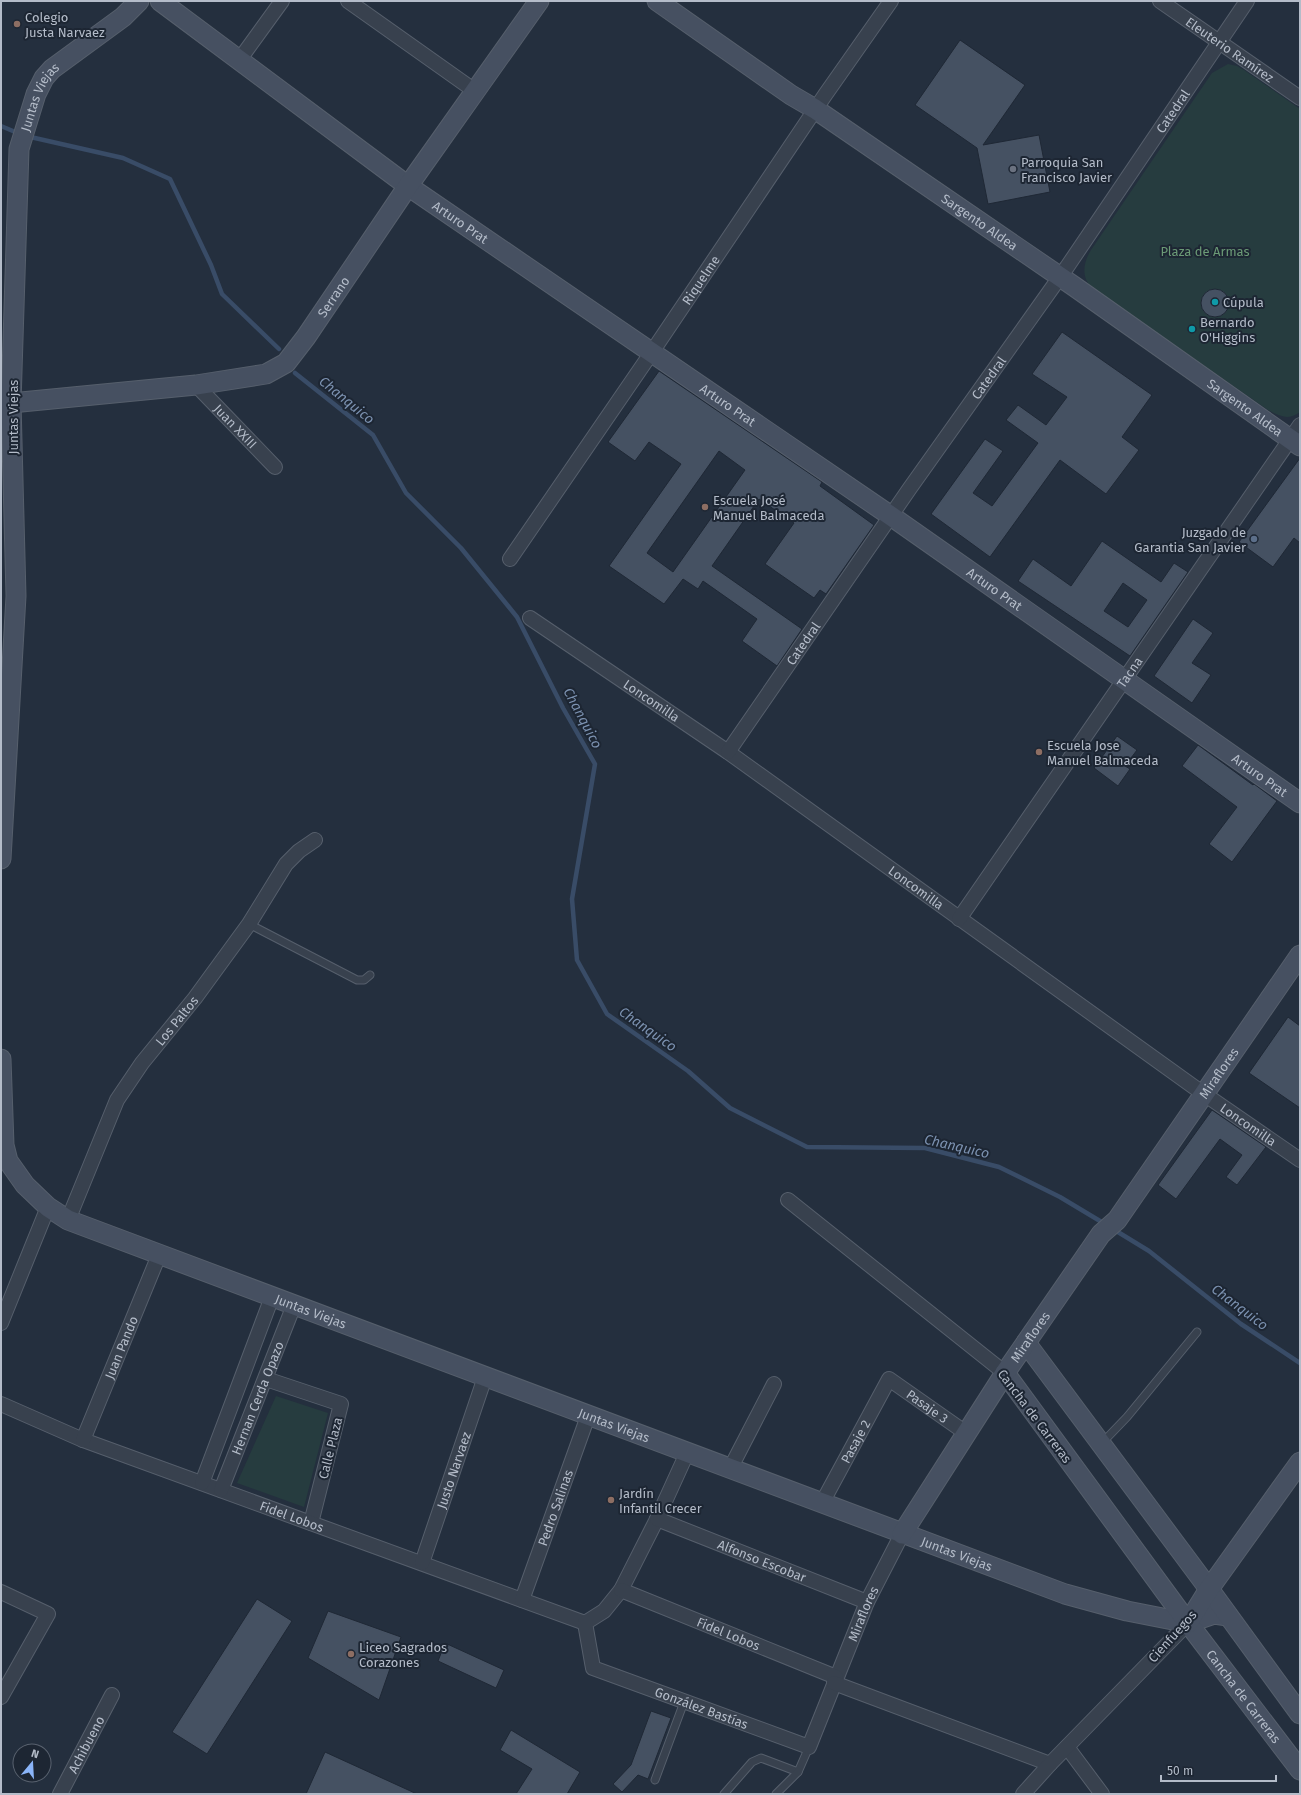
<svg xmlns="http://www.w3.org/2000/svg" width="1301" height="1795" viewBox="0 0 1301 1795" font-family="'Fira Sans',sans-serif">
<style>
.green{fill:#263c3f}
.lines{fill:none;stroke-linecap:round;stroke-linejoin:round}
.stream{stroke:#394c67;stroke-width:4.5}
.building{fill:#455162;stroke:#1f2835;fill-rule:evenodd}
.lane-casing{stroke:#565f6c;stroke-width:9}
.street-casing{stroke:#565f6c;stroke-width:16}
.secondary-casing{stroke:#565f6c;stroke-width:21}
.lane{stroke:#38414e;stroke-width:7}
.street{stroke:#38414e;stroke-width:14}
.secondary{stroke:#465061;stroke-width:19}
.education-dot{fill:#8d6e63;stroke:#1d2633;stroke-width:1.5}
.worship-dot{fill:#6b7280;stroke:#1d2633;stroke-width:1.5}
.culture-dot{fill:#0f9aa8;stroke:#1d2633;stroke-width:1.5}
.service-dot{fill:#5c6f8a;stroke:#1d2633;stroke-width:1.5}
.labels{text-anchor:middle;stroke-width:4;stroke-linejoin:round;paint-order:stroke}
.poi-label{font-size:13px;fill:#b4bcc9;stroke:#1d2633;text-anchor:start}
.street-label{font-size:13px;fill:#b4bcc9;stroke:#1d2633}
.park-label{font-size:13px;fill:#6b9a76;stroke:#1d2633}
.water-label{font-size:14px;font-style:italic;fill:#7c92b1;stroke:#1d2633}
</style>
<rect width="100%" height="100%" fill="#242f3e"/>
<g class="green">
<path d="M1228,64L1237,66L1244,70L1300,109V412C1288,421 1279,416 1268,410L1092,288C1081,277 1083,263 1091,250L1212,73Z"/>
<polygon points="276,1396 328,1413 304,1507 237,1483"/>
</g>
<g class="lines">
<g class="stream">
<polyline points="1,126 20,134"/>
<polyline points="26,136 123,158 170,179 211,265 222,294 279,349"/>
<polyline points="295,373 373,435 406,493 461,548 517,617 563,708 595,764 572,899 577,960 607,1014 688,1071 730,1108 807,1147 925,1148 999,1167 1060,1197 1105,1224"/>
<polyline points="1113,1229 1149,1251 1241,1324 1300,1363"/>
</g>
</g>
<g class="building">
<polygon points="960,40 1025,85 983,145 1039,135 1050,192 988,204 977,148 915,105"/>
<circle cx="1215" cy="303" r="14"/>
<polygon points="1062,332 1152,395 1122,437 1139,450 1106,494 1060,460 990,557 931,514 985,439 1003,451 973,493 992,506 1038,443 1006,420 1018,405 1046,425 1067,397 1032,374"/>
<path d="M659,371L822,482L820,486L874,525L826,594L820,590L814,598L765,564L794,523L759,499L712,566L802,629L777,666L742,641L757,619L703,581L698,589L683,579L664,604L609,566L681,464L649,442L635,461L608,442ZM719,451L745,470L673,572L647,553Z"/>
<polygon points="1300,458 1300,543 1294,538 1273,567 1239,542"/>
<path d="M1102,541L1161,582L1174,563L1188,572L1130,656L1018,581L1033,559L1071,586ZM1123,583L1147,600L1128,627L1104,611Z"/>
<polygon points="1193,619 1213,633 1192,663 1211,675 1192,703 1154,676"/>
<polygon points="1117,736 1137,750 1125,766 1130,769 1118,786 1094,768"/>
<polygon points="1198,745 1253,785 1254,784 1277,801 1232,862 1209,844 1237,807 1182,766"/>
<polygon points="1288,1017 1300,1026 1300,1108 1249,1073"/>
<polygon points="1212,1110 1266,1147 1237,1185 1226,1177 1242,1155 1220,1139 1176,1199 1158,1185"/>
<polygon points="257,1599 292,1621 207,1754 172,1732"/>
<polygon points="328,1611 401,1637 379,1700 308,1658"/>
<polygon points="445,1643 504,1670 496,1688 438,1661"/>
<polygon points="651,1711 671,1718 648,1779 638,1775 622,1792 613,1784 631,1765"/>
<polygon points="511,1730 580,1772 567,1794 516,1794 532,1769 500,1750"/>
<polygon points="325,1752 417,1794 306,1794"/>
</g>
<g class="lines">
<defs>
<g id="lane">
<polyline points="249,924 357,980 364,980 370,975"/>
<polyline points="1101,1444 1127,1417 1197,1332"/>
<polyline points="655,1780 684,1702"/>
<polyline points="724,1794 752,1762 761,1758 798,1772"/>
<polyline points="776,1794 798,1772 809,1747"/>
</g>
<g id="street">
<polyline points="348,1 475,91"/>
<path id="s1" d="M1160,1L1300,98"/>
<polyline points="240,59 282,1"/>
<path id="s2" d="M196,385L275,467"/>
<path id="s3" d="M510,559L652,352L825,95L891,1"/>
<path id="s4" d="M530,618L728,752L1194,1087L1300,1160"/>
<path id="s5" d="M728,752L910,488L1067,267L1247,1"/>
<path id="s6" d="M959,919L1300,425"/>
<polyline points="788,1200 1005,1373"/>
<path id="s7" d="M68,1220L117,1100L142,1063L195,998L249,924L286,864L299,851L315,840"/>
<polyline points="1,1323 48,1207"/>
<polyline points="266,1379 341,1404 311,1523"/>
<path id="s8" d="M1,1404L83,1440L585,1623"/>
<path id="s9" d="M83,1440L159,1255"/>
<path id="s10" d="M687,1453L657,1519L621,1590L604,1611L585,1623L593,1668L809,1747L867,1602L902,1534"/>
<polyline points="730,1469 774,1384"/>
<polyline points="202,1483 272,1297"/>
<path id="s11" d="M221,1490L294,1305"/>
<path id="s12" d="M822,1503L889,1379L966,1433"/>
<path id="s13" d="M657,1519L867,1602"/>
<path id="s14" d="M422,1563L485,1377"/>
<path id="s15" d="M621,1590L836,1677"/>
<polyline points="1,1592 48,1614 1,1697"/>
<path id="s16" d="M522,1600L588,1416"/>
<polyline points="834,1683 1050,1764"/>
<polyline points="1067,1747 1102,1794"/>
<path id="s17" d="M60,1794L112,1695"/>
<polyline points="1023,1794 1050,1764 1188,1623"/>
</g>
<g id="secondary">
<path id="s18" d="M160,1L408,186L891,516L1300,803"/>
<path id="s19" d="M657,1L791,95L815,109L1075,287L1300,446"/>
<path id="s20" d="M11,403L196,385L266,374L286,363L306,337L408,186L539,1"/>
<path id="s21" d="M1,859L16,596L11,403L19,149L36,94L44,78L52,69L123,17L139,1"/>
<path id="s22" d="M1,1059L4,1145L8,1161L25,1185L48,1207L68,1220L1065,1594L1127,1611L1188,1623L1214,1614L1228,1616"/>
<polyline points="1026,1343 1209,1589 1300,1714"/>
<path id="s23" d="M1005,1373L1188,1623L1300,1770"/>
<path id="s24" d="M902,1534L1005,1373L1101,1234L1117,1220L1300,955"/>
<polyline points="1188,1623 1209,1589 1300,1462"/>
</g>
</defs>
<use href="#lane" class="lane-casing"/>
<use href="#street" class="street-casing"/>
<use href="#secondary" class="secondary-casing"/>
<use href="#lane" class="lane"/>
<use href="#street" class="street"/>
<use href="#secondary" class="secondary"/>
</g>
<g class="education-dot">
<circle cx="17" cy="24" r="4"/>
<circle cx="705" cy="507" r="4"/>
<circle cx="1039" cy="752" r="4"/>
<circle cx="611" cy="1500" r="4"/>
<circle cx="351" cy="1654" r="4"/>
</g>
<circle class="worship-dot" cx="1013" cy="169" r="4"/>
<g class="culture-dot">
<circle cx="1215" cy="302" r="4"/>
<circle cx="1192" cy="329" r="4"/>
</g>
<circle class="service-dot" cx="1254" cy="539" r="4"/>
<g class="labels">
<g class="poi-label">
<text x="25" y="22">Colegio<tspan x="25" dy="15">Justa Narvaez</tspan></text>
<text x="1021" y="167">Parroquia San<tspan x="1021" dy="15">Francisco Javier</tspan></text>
<text x="1223" y="307">Cúpula</text>
<text x="1200" y="327">Bernardo<tspan x="1200" dy="15">O'Higgins</tspan></text>
<text x="713" y="505">Escuela José<tspan x="713" dy="15">Manuel Balmaceda</tspan></text>
<text x="1246" y="537" text-anchor="end">Juzgado de<tspan x="1246" dy="15">Garantia San Javier</tspan></text>
<text x="1047" y="750">Escuela Jose<tspan x="1047" dy="15">Manuel Balmaceda</tspan></text>
<text x="619" y="1498">Jardín<tspan x="619" dy="15">Infantil Crecer</tspan></text>
<text x="359" y="1652">Liceo Sagrados<tspan x="359" dy="15">Corazones</tspan></text>
</g>
<g class="street-label">
<text dy="5" stroke="none"><textPath href="#s1" startOffset="85">Eleuterio Ramírez</textPath></text>
<text dy="5" stroke="none"><textPath href="#s21" startOffset="767">Juntas Viejas</textPath></text>
<text dy="5" stroke="none"><textPath href="#s5" startOffset="780">Catedral</textPath></text>
<text dy="5" stroke="none"><textPath href="#s18" startOffset="373">Arturo Prat</textPath></text>
<text dy="5" stroke="none"><textPath href="#s19" startOffset="391">Sargento Aldea</textPath></text>
<text dy="5" stroke="none"><textPath href="#s3" startOffset="338">Riquelme</textPath></text>
<text dy="5" stroke="none"><textPath href="#s20" startOffset="361">Serrano</textPath></text>
<text dy="5" stroke="none"><textPath href="#s5" startOffset="456">Catedral</textPath></text>
<text dy="5" stroke="none"><textPath href="#s18" startOffset="697">Arturo Prat</textPath></text>
<text dy="5" stroke="none"><textPath href="#s19" startOffset="715">Sargento Aldea</textPath></text>
<text transform="translate(13 417) rotate(-90)" y="5">Juntas Viejas</text>
<text dy="5" stroke="none"><textPath href="#s2" startOffset="57">Juan XXIII</textPath></text>
<text dy="5" stroke="none"><textPath href="#s18" startOffset="1021">Arturo Prat</textPath></text>
<text dy="5" stroke="none"><textPath href="#s5" startOffset="132">Catedral</textPath></text>
<text dy="5" stroke="none"><textPath href="#s6" startOffset="300">Tacna</textPath></text>
<text dy="5" stroke="none"><textPath href="#s4" startOffset="147">Loncomilla</textPath></text>
<text dy="5" stroke="none"><textPath href="#s18" startOffset="1345">Arturo Prat</textPath></text>
<text dy="5" stroke="none"><textPath href="#s4" startOffset="471">Loncomilla</textPath></text>
<text dy="5" stroke="none"><textPath href="#s7" startOffset="229">Los Paltos</textPath></text>
<text dy="5" stroke="none"><textPath href="#s24" startOffset="560">Miraflores</textPath></text>
<text dy="5" stroke="none"><textPath href="#s4" startOffset="879">Loncomilla</textPath></text>
<text dy="5" stroke="none"><textPath href="#s22" startOffset="447">Juntas Viejas</textPath></text>
<text dy="5" stroke="none"><textPath href="#s24" startOffset="235">Miraflores</textPath></text>
<text dy="5" stroke="none"><textPath href="#s9" startOffset="100">Juan Pando</textPath></text>
<text dy="5" stroke="none"><textPath href="#s11" startOffset="99">Hernan Cerda Opazo</textPath></text>
<text dy="5" stroke="none"><textPath href="#s12" startOffset="188">Pasaje 3</textPath></text>
<text transform="translate(1035 1416) rotate(53)" y="5">Cancha de Carreras</text>
<text dy="5" stroke="none"><textPath href="#s22" startOffset="771">Juntas Viejas</textPath></text>
<text dy="5" stroke="none"><textPath href="#s12" startOffset="70">Pasaje 2</textPath></text>
<text transform="translate(330 1448) rotate(-76)" y="5">Calle Plaza</text>
<text dy="5" stroke="none"><textPath href="#s14" startOffset="98">Justo Narvaez</textPath></text>
<text dy="5" stroke="none"><textPath href="#s16" startOffset="98">Pedro Salinas</textPath></text>
<text dy="5" stroke="none"><textPath href="#s8" startOffset="312">Fidel Lobos</textPath></text>
<text dy="5" stroke="none"><textPath href="#s22" startOffset="1137">Juntas Viejas</textPath></text>
<text dy="5" stroke="none"><textPath href="#s13" startOffset="113">Alfonso Escobar</textPath></text>
<text dy="5" stroke="none"><textPath href="#s10" startOffset="621">Miraflores</textPath></text>
<text dy="5" stroke="none"><textPath href="#s15" startOffset="116">Fidel Lobos</textPath></text>
<text transform="translate(1172 1636) rotate(-48)" y="5">Cienfuegos</text>
<text dy="5" stroke="none"><textPath href="#s23" startOffset="402">Cancha de Carreras</textPath></text>
<text dy="5" stroke="none"><textPath href="#s10" startOffset="363">González Bastías</textPath></text>
<text dy="5" stroke="none"><textPath href="#s17" startOffset="56">Achibueno</textPath></text>
</g>
<g class="park-label">
<text x="1205" y="256">Plaza de Armas</text>
</g>
<g class="water-label">
<text transform="translate(347 400) rotate(39)" y="5">Chanquico</text>
<text transform="translate(583 718) rotate(62)" y="5">Chanquico</text>
<text transform="translate(648 1029) rotate(35)" y="5">Chanquico</text>
<text transform="translate(957 1146) rotate(13)" y="5">Chanquico</text>
<text transform="translate(1240 1307) rotate(37)" y="5">Chanquico</text>
</g>
</g>
<rect width="1301" height="1795" fill="none" stroke="#b4bcc9" stroke-width="4"/>
<g transform="translate(32 1763) rotate(18)"><circle r="19" fill="#1d2633" stroke="#59626f"/>
<path d="M0-3L7 15L0 10L-7 15Z" fill="#8ab4f8"/>
<text y="-6" font-size="11" font-weight="bold" text-anchor="middle" fill="#b4bcc9">N</text>
</g>
<path d="M1161 1775v6h115v-6" fill="none" stroke="#b4bcc9" stroke-width="2"/>
<text x="1167" y="1775" font-size="12" fill="#b4bcc9" stroke="#1d2633" stroke-width="3" paint-order="stroke">50 m</text>
</svg>
